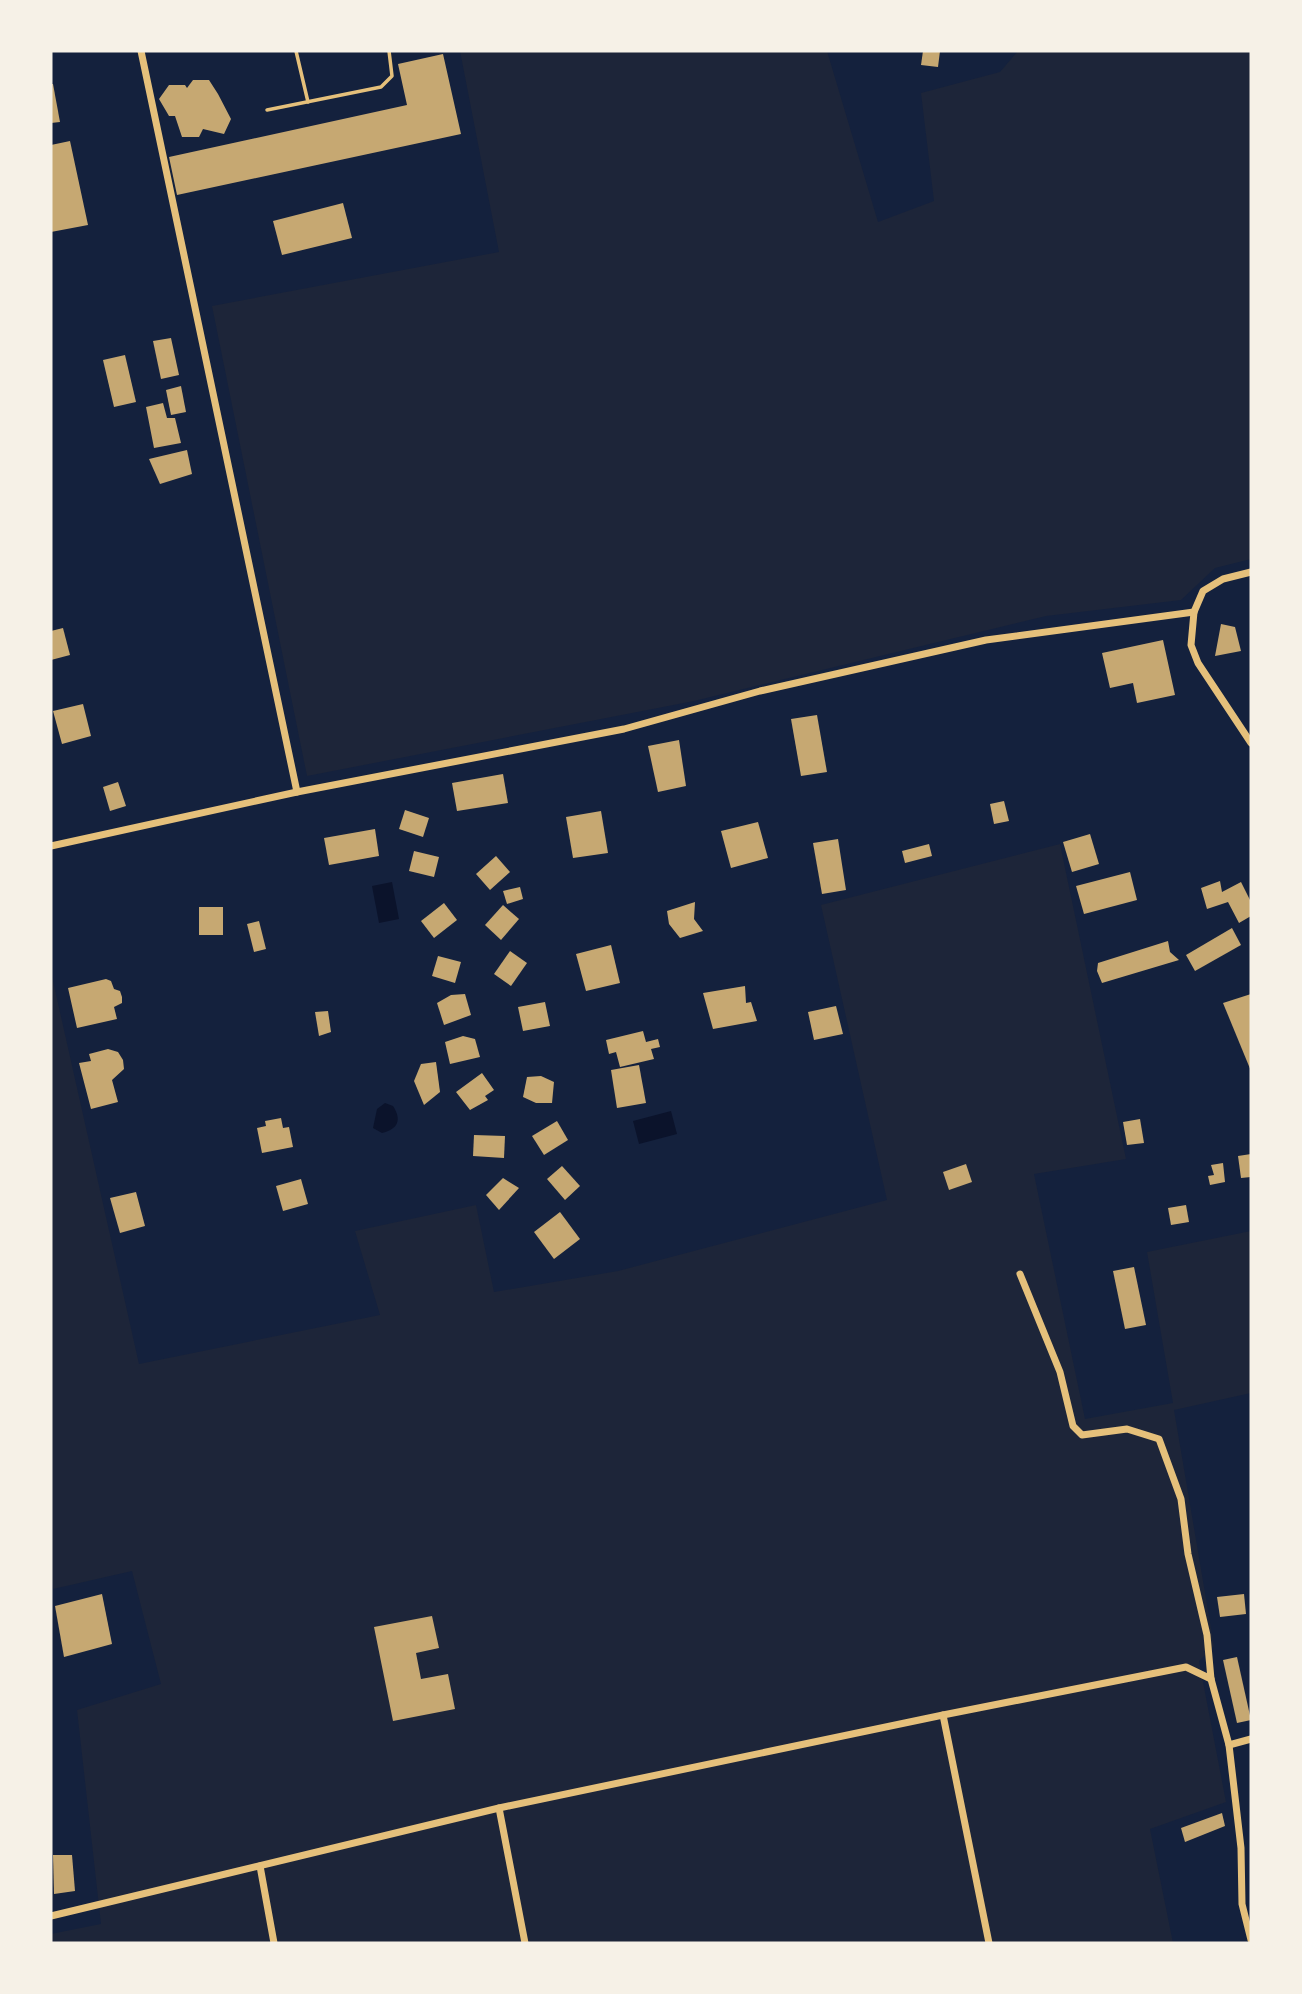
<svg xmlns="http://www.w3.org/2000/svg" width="1302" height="1994" viewBox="0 0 1302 1994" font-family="'DM Sans',sans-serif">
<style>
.green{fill:#1d2539}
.water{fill:#0b132b}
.building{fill:#c6a872}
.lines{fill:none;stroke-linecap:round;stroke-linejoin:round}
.service{stroke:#e5c07b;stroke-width:3.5}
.minor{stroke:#e5c07b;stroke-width:7}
</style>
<rect width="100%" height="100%" fill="#14213d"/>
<g class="green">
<polygon points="460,51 827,51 878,222 934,201 921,93 1000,72 1018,51 1251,51 1251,559 1215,568 1181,600 1046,616 694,701 307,776 212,306 499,252"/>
<polygon points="1060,844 1126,1159 1034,1174 1085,1419 1173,1403 1147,1252 1251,1231 1251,1393 1174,1410 1214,1646 1199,1661 1226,1802 1150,1829 1173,1943 51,1943 51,1934 101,1924 77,1710 161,1684 132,1571 53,1589 51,1573 51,972 139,1364 380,1315 355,1231 476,1205 494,1292 618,1271 887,1200 821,905"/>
</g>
<g class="water">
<polygon points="392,882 399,919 379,923 372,886"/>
<path d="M385,1103L393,1106C402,1120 398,1129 382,1133L373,1128L377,1109Z"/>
<polygon points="671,1111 677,1134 639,1144 633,1121"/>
</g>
<g class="building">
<polygon points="923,51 940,51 938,67 921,65"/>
<polygon points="443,54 461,134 177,195 169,157 407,105 398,64"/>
<polygon points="193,80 209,80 218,94 231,119 224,134 203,129 199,137 182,137 175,116 169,116 159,99 169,85 185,85 187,88"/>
<polygon points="51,84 53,84 60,122 51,123"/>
<polygon points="70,141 88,225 51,232 51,145"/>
<polygon points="343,203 352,238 282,255 273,221"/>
<polygon points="171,338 179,375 161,379 153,341"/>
<polygon points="125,355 136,402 114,407 103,360"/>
<polygon points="181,386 186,412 171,415 166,390"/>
<polygon points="163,403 167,418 175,418 181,443 154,448 146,407"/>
<polygon points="187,450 192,474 160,484 149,459"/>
<polygon points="1221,624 1235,627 1241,651 1215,656"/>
<polygon points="63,628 70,655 51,660 51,631"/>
<polygon points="1163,640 1175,695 1137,703 1133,683 1110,688 1102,653"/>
<polygon points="83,704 91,736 62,744 53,711"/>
<polygon points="817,715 827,772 801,776 791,719"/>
<polygon points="679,740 686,786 658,792 648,746"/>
<polygon points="503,774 508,803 457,811 452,783"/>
<polygon points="118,782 126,806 110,811 103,787"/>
<polygon points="1004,801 1009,821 994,824 990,804"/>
<polygon points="405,810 429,818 423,837 399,829"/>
<polygon points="601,811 608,853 573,858 566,817"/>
<polygon points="758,822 768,858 731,868 721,831"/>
<polygon points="375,829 379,856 329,865 324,838"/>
<polygon points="1090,834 1099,864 1072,872 1063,842"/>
<polygon points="838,839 846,890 822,894 813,843"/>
<polygon points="929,844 932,856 905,863 902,851"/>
<polygon points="414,851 439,857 434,877 409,871"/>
<polygon points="496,856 510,872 490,890 476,874"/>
<polygon points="1130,872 1137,900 1084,914 1076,886"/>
<polygon points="1220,881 1222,892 1241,882 1251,902 1251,916 1239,923 1228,902 1207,909 1201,888"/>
<polygon points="520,887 523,899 507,904 503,891"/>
<polygon points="695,902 694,919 703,931 680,938 669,924 667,911"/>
<polygon points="444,903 457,920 434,938 421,921"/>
<polygon points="503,905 519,919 501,940 485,925"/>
<rect x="199" y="907" width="24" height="28"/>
<polygon points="259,921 266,949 254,952 247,924"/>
<polygon points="1232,928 1241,945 1195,971 1186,955"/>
<polygon points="1168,941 1170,952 1179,960 1102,983 1097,971 1098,963"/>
<polygon points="611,945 620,983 586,991 576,954"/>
<polygon points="510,951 527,963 511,986 494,974"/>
<polygon points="438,956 461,962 455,983 432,976"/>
<polygon points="106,979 111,981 114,989 120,991 122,997 122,1003 114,1007 117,1019 77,1028 68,988"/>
<polygon points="745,986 746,1003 751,1002 757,1021 713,1029 703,993"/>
<polygon points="465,994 471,1015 444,1025 437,1003 451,995"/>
<polygon points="1251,994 1251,1071 1223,1003"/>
<polygon points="545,1002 550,1026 523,1031 518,1007"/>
<polygon points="836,1006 843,1034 814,1040 808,1012"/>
<polygon points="328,1011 331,1032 319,1036 315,1012"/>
<polygon points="643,1031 646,1042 658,1039 660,1047 651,1049 654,1059 620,1067 616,1052 609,1054 606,1040"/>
<polygon points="463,1036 475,1039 480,1057 450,1064 445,1042"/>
<polygon points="108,1049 118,1052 123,1060 124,1069 112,1080 118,1102 91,1109 79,1063 91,1061 89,1054"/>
<polygon points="436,1062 440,1092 424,1105 414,1081 421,1064"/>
<polygon points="639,1065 646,1103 617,1108 611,1070"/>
<polygon points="482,1073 494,1090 485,1096 488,1100 470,1110 456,1092"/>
<polygon points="541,1076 554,1082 552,1103 536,1103 523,1097 527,1077"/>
<polygon points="281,1118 283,1128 289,1127 293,1147 262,1153 257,1128 266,1126 265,1121"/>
<polygon points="1140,1119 1144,1143 1127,1145 1123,1122"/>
<polygon points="557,1121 568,1140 544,1155 532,1136"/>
<polygon points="474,1135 505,1136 504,1158 473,1156"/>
<polygon points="1251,1154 1251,1177 1241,1178 1238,1156"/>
<polygon points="1223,1163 1225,1182 1210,1185 1208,1176 1214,1175 1211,1165"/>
<polygon points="966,1164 972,1182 949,1190 943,1172"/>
<polygon points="562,1166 580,1186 565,1200 547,1179"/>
<polygon points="503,1178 519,1188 499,1210 486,1195"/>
<polygon points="301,1179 308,1204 283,1211 276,1186"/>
<polygon points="136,1192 145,1226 120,1233 110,1198"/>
<polygon points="1186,1205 1189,1222 1171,1225 1168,1208"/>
<polygon points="560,1212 580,1239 554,1259 534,1232"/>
<polygon points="1134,1267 1146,1325 1125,1329 1113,1271"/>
<polygon points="102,1594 112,1644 64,1657 55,1606"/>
<polygon points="1244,1594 1246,1614 1220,1617 1217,1597"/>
<polygon points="432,1616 439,1648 416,1653 421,1679 448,1674 455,1709 393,1721 374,1627"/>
<polygon points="1237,1657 1251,1720 1237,1723 1223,1660"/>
<polygon points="1222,1813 1225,1826 1185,1842 1181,1828"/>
<polygon points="53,1855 72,1855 75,1891 54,1894"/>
</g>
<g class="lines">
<g class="service">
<polyline points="296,51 308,102"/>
<polyline points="267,110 381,87 392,76 389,51"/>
</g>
<g class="minor">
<polyline points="141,51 297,792"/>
<polyline points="1251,572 1223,579 1203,591 1194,612 1191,645 1198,663 1251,743"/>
<polyline points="51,846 297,792 624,729 760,691 986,640 1194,612"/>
<polyline points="1020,1274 1060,1372 1073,1426 1082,1435 1127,1429 1159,1439 1181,1499 1188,1554 1207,1635 1211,1679 1229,1745 1241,1848 1242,1904 1251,1940"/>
<polyline points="943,1715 1186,1667 1211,1679"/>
<polyline points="1229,1745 1251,1739"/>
<polyline points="499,1808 525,1943"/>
<polyline points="260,1866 274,1943"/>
<polyline points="51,1916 499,1808 943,1715 989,1943"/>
</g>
</g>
<rect width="1302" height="1994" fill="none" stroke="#f6f1e7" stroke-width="105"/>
</svg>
